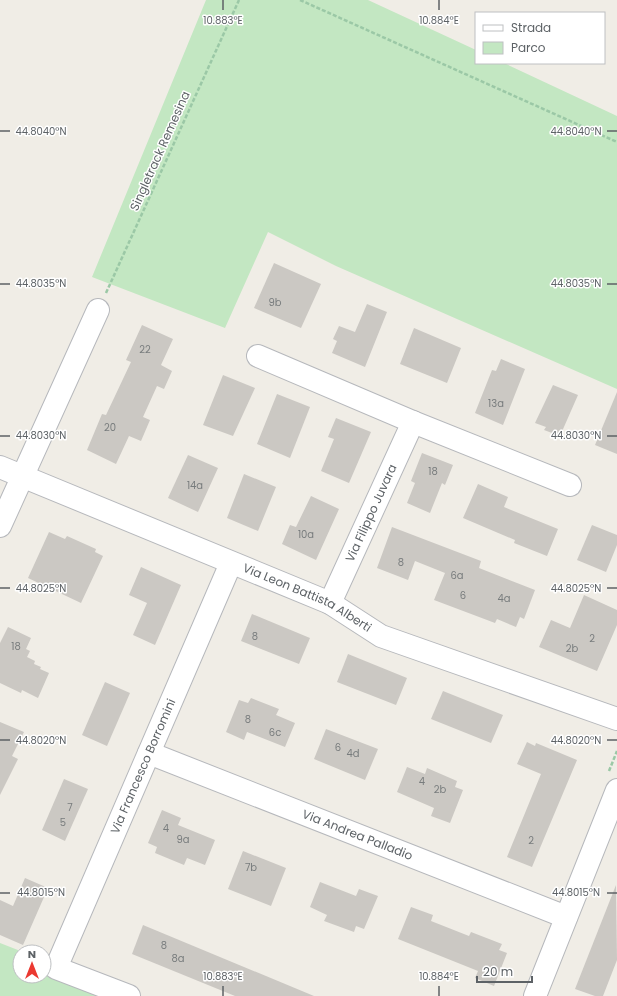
<svg xmlns="http://www.w3.org/2000/svg" width="617" height="996" viewBox="0 0 617 996" font-family="Poppins,sans-serif">
<style>
.green{fill:#c3e7c2}
.building{fill:#cbc8c3}
.lines{fill:none;stroke-linecap:round;stroke-linejoin:round}
.minor-casing{stroke:#b6b8bc;stroke-width:24}
.path{stroke:#9bc8a6;stroke-width:2.5;stroke-dasharray:4 2;stroke-linecap:butt}
.minor{stroke:#fff;stroke-width:22}
.ticks{fill:none;stroke:#5d6266;stroke-width:1.5}
.labels{text-anchor:middle;stroke-width:3;stroke-linejoin:round;paint-order:stroke}
.number-label{font-size:10px;fill:#787c7d}
.street-label{font-size:12px;fill:#5d6266;stroke:#fff}
.ticks-label{font-size:10px;text-anchor:middle;fill:#5d6266;stroke:#fff;stroke-width:3;stroke-linejoin:round;paint-order:stroke}
</style>
<rect width="100%" height="100%" fill="#f0ede6"/>
<g class="green">
<polygon points="206,0 368,0 476,50 476,63 504,63 617,116 617,389 336,266 268,232 225,328 92,277"/>
<polygon points="0,943 23,952 20,952 20,976 44,976 44,960 138,996 0,996"/>
</g>
<g class="building">
<polygon points="274,263 321,284 301,328 254,308"/>
<polygon points="367,304 387,312 365,367 332,353 337,341 333,339 339,326 355,332"/>
<polygon points="142,325 173,339 161,365 172,371 164,389 157,386 143,417 150,420 141,441 129,436 116,464 87,450 102,414 106,415 131,362 126,360"/>
<polygon points="414,328 461,348 447,383 400,364"/>
<polygon points="501,359 525,369 503,425 475,413 492,370 496,371"/>
<polygon points="223,375 255,388 233,436 203,425"/>
<polygon points="553,385 578,395 560,436 544,430 546,427 535,423"/>
<polygon points="617,392 617,454 595,445"/>
<polygon points="277,394 310,407 290,458 257,444"/>
<polygon points="336,418 371,432 349,483 321,471 334,439 328,437"/>
<polygon points="422,453 453,465 445,485 442,483 430,513 407,503 415,483 411,481"/>
<polygon points="188,455 218,468 198,512 168,498"/>
<polygon points="244,474 276,487 258,531 227,518"/>
<polygon points="478,484 508,497 504,507 558,529 547,556 514,543 515,540 463,518"/>
<polygon points="311,496 339,509 316,560 282,544 290,525 296,527"/>
<polygon points="592,525 617,535 617,545 606,572 577,560"/>
<polygon points="392,527 481,561 479,568 535,590 524,619 520,617 516,627 497,619 495,623 434,600 445,573 415,561 408,580 377,568"/>
<polygon points="49,532 65,539 67,536 96,549 95,552 103,556 81,603 28,578"/>
<polygon points="141,567 181,585 155,645 133,635 147,603 129,595"/>
<polygon points="584,595 617,610 617,625 597,671 539,647 551,620 570,628"/>
<polygon points="252,614 310,638 299,664 241,641"/>
<polygon points="8,627 31,638 26,649 30,651 27,657 35,661 34,664 41,667 40,669 49,673 38,698 22,690 21,693 0,683 0,643"/>
<polygon points="348,654 407,678 396,705 337,682"/>
<polygon points="105,682 130,693 107,746 82,735"/>
<polygon points="443,691 503,715 491,743 431,719"/>
<polygon points="251,698 279,709 276,715 295,723 285,747 247,732 244,740 226,732 239,700 248,703"/>
<polygon points="0,722 24,732 12,756 18,759 0,795"/>
<polygon points="326,729 378,749 365,780 314,759"/>
<polygon points="527,742 535,746 536,743 577,760 532,867 507,857 541,774 517,764"/>
<polygon points="407,767 425,774 427,768 457,781 455,787 463,790 450,823 431,816 434,808 397,792"/>
<polygon points="64,779 88,789 65,841 42,830"/>
<polygon points="162,810 181,818 178,825 215,840 205,865 187,858 184,865 155,853 157,847 148,843"/>
<polygon points="243,851 286,868 271,906 228,889"/>
<polygon points="25,878 48,888 23,945 0,935 0,900 13,906"/>
<polygon points="320,882 356,896 359,889 378,896 364,929 356,926 354,932 324,921 327,915 310,907"/>
<polygon points="616,885 617,960 603,996 595,996 575,989"/>
<polygon points="411,907 433,915 431,921 469,936 471,932 502,944 499,950 507,953 494,986 475,978 478,971 398,939"/>
<polygon points="143,925 314,996 235,996 132,954"/>
</g>
<g class="lines">
<defs>
<g id="minor">
<polyline points="258,356 413,422 570,485"/>
<path id="s1" d="M0,467L330,603L381,636L617,719"/>
<polyline points="0,526 98,310"/>
<path id="s2" d="M330,603L413,422"/>
<path id="s3" d="M149,753L566,917"/>
<path id="s4" d="M129,996L56,968L231,563"/>
<polyline points="535,996 617,790"/>
</g>
</defs>
<use href="#minor" class="minor-casing"/>
<g class="path">
<polyline points="300,0 617,142"/>
<polyline points="106,293 239,0"/>
<polyline points="609,771 617,751"/>
</g>
<use href="#minor" class="minor"/>
</g>
<path class="ticks" d="M223,0V10M439,0V10M0,131H10M607,131H617M0,284H10M607,284H617M0,436H10M607,436H617M0,588H10M607,588H617M0,740H10M607,740H617M0,893H10M607,893H617M223,986V996M439,986V996"/>
<g class="labels">
<g class="number-label">
<text x="275" y="306">9b</text>
<text x="145" y="353">22</text>
<text x="496" y="407">13a</text>
<text x="110" y="431">20</text>
<text x="433" y="475">18</text>
<text x="195" y="489">14a</text>
<text x="306" y="538">10a</text>
<text x="401" y="566">8</text>
<text x="457" y="579">6a</text>
<text x="463" y="599">6</text>
<text x="504" y="602">4a</text>
<text x="255" y="640">8</text>
<text x="592" y="642">2</text>
<text x="16" y="650">18</text>
<text x="572" y="652">2b</text>
<text x="248" y="723">8</text>
<text x="275" y="736">6c</text>
<text x="338" y="751">6</text>
<text x="353" y="757">4d</text>
<text x="422" y="785">4</text>
<text x="440" y="793">2b</text>
<text x="70" y="811">7</text>
<text x="63" y="826">5</text>
<text x="166" y="832">4</text>
<text x="183" y="843">9a</text>
<text x="531" y="844">2</text>
<text x="251" y="871">7b</text>
<text x="164" y="949">8</text>
<text x="178" y="962">8a</text>
</g>
<g class="street-label">
<text transform="translate(160 151) rotate(-66)" y="4">Singletrack Remesina</text>
<text dy="4" stroke="none"><textPath href="#s2" startOffset="99">Via Filippo Juvara</textPath></text>
<text dy="4" stroke="none"><textPath href="#s1" startOffset="334">Via Leon Battista Alberti</textPath></text>
<text dy="4" stroke="none"><textPath href="#s4" startOffset="298">Via Francesco Borromini</textPath></text>
<text dy="4" stroke="none"><textPath href="#s3" startOffset="224">Via Andrea Palladio</textPath></text>
</g>
</g>
<g class="ticks-label">
<text x="223" y="24">10.883°E</text>
<text x="439" y="24">10.884°E</text>
<text x="41" y="135">44.8040°N</text>
<text x="576" y="135">44.8040°N</text>
<text x="41" y="287">44.8035°N</text>
<text x="576" y="287">44.8035°N</text>
<text x="41" y="439">44.8030°N</text>
<text x="576" y="439">44.8030°N</text>
<text x="41" y="592">44.8025°N</text>
<text x="576" y="592">44.8025°N</text>
<text x="41" y="744">44.8020°N</text>
<text x="576" y="744">44.8020°N</text>
<text x="41" y="896">44.8015°N</text>
<text x="576" y="896">44.8015°N</text>
<text x="223" y="980">10.883°E</text>
<text x="439" y="980">10.884°E</text>
</g>
<rect x="475" y="12" width="130" height="52" fill="#ffffff" stroke="#bec0c2"/>
<rect x="483" y="25" width="20" height="6" fill="#ffffff" stroke="#bec0c2"/>
<text x="511" y="32" font-size="12" fill="#5d6266">Strada</text>
<rect x="483" y="42" width="20" height="12" fill="#c3e7c2" stroke="#bec0c2"/>
<text x="511" y="52" font-size="12" fill="#5d6266">Parco</text>
<g transform="translate(32 964)"><circle r="19" fill="#ffffff" stroke="#bec0c2"/>
<path d="M0-3L7 15L0 10L-7 15Z" fill="#eb3931"/>
<text y="-6" font-size="11" font-weight="bold" text-anchor="middle" fill="#5d6266">N</text>
</g>
<path d="M477 976v6h55v-6" fill="none" stroke="#5d6266" stroke-width="2"/>
<text x="483" y="976" font-size="12" fill="#5d6266" stroke="#ffffff" stroke-width="3" paint-order="stroke">20 m</text>
</svg>
